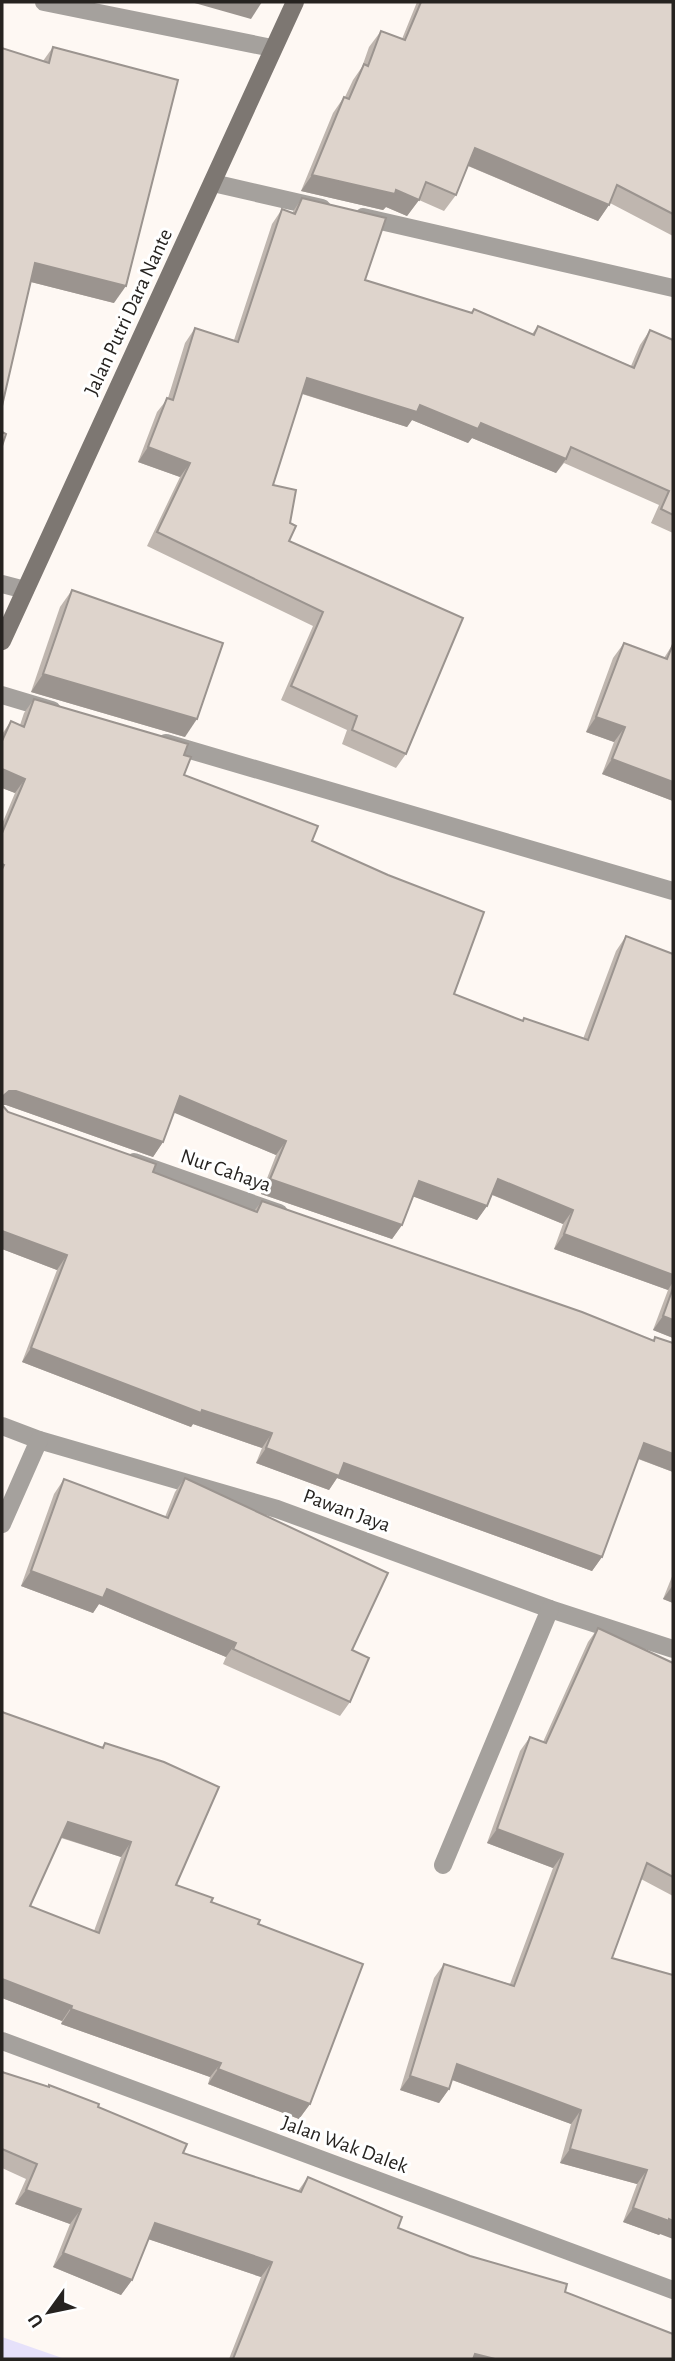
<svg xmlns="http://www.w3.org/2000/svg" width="675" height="2361" viewBox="0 0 675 2361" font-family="'Alegreya Sans',sans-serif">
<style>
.green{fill:#e6e1fa}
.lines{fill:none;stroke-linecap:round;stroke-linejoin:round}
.street{stroke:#a5a19d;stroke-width:18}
.secondary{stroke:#7d7772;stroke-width:18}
.wall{fill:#bfb6af;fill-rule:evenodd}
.shaded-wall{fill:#9b948f}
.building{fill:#ded4cc;stroke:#9b948f;stroke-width:2;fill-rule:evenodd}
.labels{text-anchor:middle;stroke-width:6;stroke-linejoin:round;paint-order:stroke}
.street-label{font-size:21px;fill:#262320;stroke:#fff}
</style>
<rect width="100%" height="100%" fill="#fef8f3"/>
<polygon class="green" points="2,2337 65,2359 2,2359"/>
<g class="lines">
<g class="street">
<polyline points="44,2 272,48"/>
<polyline points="213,183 322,208"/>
<polyline points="363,217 673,288"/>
<polyline points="2,584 25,590"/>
<polyline points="2,695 52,710"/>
<polyline points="166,743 673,891"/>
<polyline points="134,1162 279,1213"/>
<polyline points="2,1426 39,1440 277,1509 550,1609 673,1649"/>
<polyline points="2,1524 39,1440"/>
<polyline points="443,1865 550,1609"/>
<polyline points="2,2041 673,2290"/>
</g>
<polyline class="secondary" points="2,641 295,2"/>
</g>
<g class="wall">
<polygon points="417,2 673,2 673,236 610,203 598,221 468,166 456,195 444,211 419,200 407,216 386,207 383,210 301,191 333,113 344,97 345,97 353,80 362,67 369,47 381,31 402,39"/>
<polygon points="53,47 114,303 31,282 43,61"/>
<polygon points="302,198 365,280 471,313 474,309 532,334 538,326 631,366 640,345 650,330 673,340 673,533 651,523 659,505 564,463 556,473 472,438 468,443 412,420 407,427 302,394 273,485 290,523 289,541 406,754 396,768 342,744 347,730 281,700 313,626 147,546 180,477 138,462 157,412 168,398 185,343 195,328 234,340 272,224 282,209 292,213"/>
<polygon points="72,590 185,737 31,692 60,607"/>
<polygon points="624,643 664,658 673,644 673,801 602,774 614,742 586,732 613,658"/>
<polygon points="34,699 184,755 184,775 312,841 454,994 522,1021 524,1018 583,1039 616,951 626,936 673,954 673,1338 653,1330 668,1290 554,1249 563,1224 492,1195 487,1206 477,1220 413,1196 402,1225 392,1239 261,1194 276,1155 174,1112 163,1142 153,1157 6,1105 2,1105 2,824 15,793 2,788 2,734 11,721 20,725 24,713"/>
<polygon points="2,1105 8,1112 153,1172 254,1211 262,1201 653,1341 655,1337 673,1343 673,1472 638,1459 602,1557 592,1571 337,1478 329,1490 256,1463 262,1448 193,1424 191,1427 22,1362 57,1270 2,1249"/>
<polygon points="185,1478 352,1650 350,1702 340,1716 223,1664 226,1657 99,1604 93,1613 21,1586 54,1494 64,1479 165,1517 175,1492"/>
<polygon points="673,1574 673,1603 663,1599"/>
<polygon points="598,1628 673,1663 673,1896 641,1879 612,1958 660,2234 659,2235 623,2222 637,2184 560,2163 571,2124 452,2080 449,2089 439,2103 400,2090 434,1978 444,1964 510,1984 553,1868 487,1843 520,1751 530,1737 543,1742 588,1642"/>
<path d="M2,1712L102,1747L105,1743L176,1885L258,1924L310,2104L299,2119L208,2084L210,2077L61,2024L62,2021L2,1998ZM61,1838L121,1857L94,1931L30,1906Z"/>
<polygon points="2,2072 98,2107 183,2153 298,2191 308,2177 398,2228 565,2292 673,2359 229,2359 261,2277 148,2239 132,2280 121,2295 53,2267 70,2224 15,2204 26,2179 2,2168"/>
</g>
<g class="shaded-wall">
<polygon points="191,2 262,2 251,19"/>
<polygon points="475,148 609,205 598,221 464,164"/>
<polygon points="312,175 396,190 419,200 407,216 386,207 383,210 301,191"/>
<polygon points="35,263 126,286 114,303 23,280"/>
<polygon points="307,378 420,405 481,423 566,459 556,473 472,438 468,443 412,420 407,427 297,392"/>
<polygon points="148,447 190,463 180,477 138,462"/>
<polygon points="43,674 197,719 185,737 31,692"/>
<polygon points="596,717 625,727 614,742 586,732"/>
<polygon points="612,759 673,782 673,801 602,774"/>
<polygon points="2,769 25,779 15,793 2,788"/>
<polygon points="9,1091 16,1091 163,1142 153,1157 6,1105 2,1105 2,1097"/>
<polygon points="180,1096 286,1141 276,1155 170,1111"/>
<polygon points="270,1179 402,1225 392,1239 261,1194"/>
<polygon points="498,1179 573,1210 563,1224 488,1193"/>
<polygon points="419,1181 487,1206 477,1220 409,1195"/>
<polygon points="2,1231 67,1255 57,1270 2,1249"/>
<polygon points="564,1234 673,1275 673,1282 668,1290 554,1249"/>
<polygon points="663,1316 673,1320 673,1338 653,1330"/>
<polygon points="31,1348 202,1410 272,1433 262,1448 193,1424 191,1427 22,1362"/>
<polygon points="644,1443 673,1454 673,1472 634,1457"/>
<polygon points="266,1448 344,1463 602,1557 592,1571 337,1478 329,1490 256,1463"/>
<polygon points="31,1571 107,1589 236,1643 226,1657 99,1604 93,1613 21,1586"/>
<polygon points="673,1585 673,1603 663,1599"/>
<polygon points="68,1822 131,1842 121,1857 57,1836"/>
<polygon points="497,1829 563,1854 553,1868 487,1843"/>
<polygon points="2,1979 72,2006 62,2021 2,1998"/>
<polygon points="71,2009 221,2063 210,2077 61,2024"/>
<polygon points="457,2064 581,2110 571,2124 447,2078"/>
<polygon points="218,2069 310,2104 299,2119 208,2084"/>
<polygon points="410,2076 449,2089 439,2103 400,2090"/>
<polygon points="570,2149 647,2170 637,2184 560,2163"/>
<polygon points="26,2190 81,2209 70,2224 15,2204"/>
<polygon points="633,2208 673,2221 673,2239 660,2234 659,2235 623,2222"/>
<polygon points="155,2223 272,2262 261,2277 145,2238"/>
<polygon points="63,2253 132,2280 121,2295 53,2267"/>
<polygon points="475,2354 495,2359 471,2359"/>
</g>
<g class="building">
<polygon points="421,2 673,2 673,214 617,185 609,205 475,148 456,195 426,182 419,200 396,190 395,194 312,175 344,97 349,99 364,64 368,66 381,31 405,40"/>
<polygon points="53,47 178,80 126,286 35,263 2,406 2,48 49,63"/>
<polygon points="302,198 386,218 365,280 472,313 474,309 534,335 538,326 634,368 650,330 673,340 673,515 661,509 669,491 571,447 566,459 481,423 478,429 420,405 417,412 307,378 273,485 296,490 290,523 296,526 289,541 463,618 406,754 352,730 357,716 291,686 323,612 157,532 190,463 148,447 167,398 173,400 195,328 238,342 282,209 295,214"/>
<polygon points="2,432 6,434 2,446"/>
<polygon points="72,590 223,643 197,719 43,674"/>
<polygon points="624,643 667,659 673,644 673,782 612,759 625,727 596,717"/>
<polygon points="34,699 188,744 184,755 191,757 184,775 318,826 312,841 388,875 484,912 454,994 523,1021 524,1018 588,1040 626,936 673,954 673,1275 564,1234 573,1210 498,1179 487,1206 419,1181 402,1225 270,1179 286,1141 180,1096 163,1142 16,1091 9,1091 2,1097 2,869 4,865 2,864 2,833 25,779 2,769 2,741 11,721 24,727"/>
<polygon points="2,1105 8,1112 156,1164 153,1172 257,1212 262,1201 582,1312 654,1341 655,1337 673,1343 673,1454 644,1443 602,1557 344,1463 339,1476 266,1448 272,1433 202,1410 201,1413 31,1348 67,1255 2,1231"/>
<polygon points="673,1288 673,1320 663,1316"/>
<polygon points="185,1478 388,1573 352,1650 369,1658 350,1702 233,1649 236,1643 107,1589 103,1598 31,1571 64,1479 168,1518"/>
<polygon points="598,1628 673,1663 673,1877 647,1863 612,1958 673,1975 673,2221 669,2219 669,2221 633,2208 647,2170 570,2149 581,2110 457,2064 449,2089 410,2076 444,1964 514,1986 563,1854 497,1829 530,1737 546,1743"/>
<path d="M2,1712L103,1748L105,1743L164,1762L219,1787L176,1885L213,1898L211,1902L260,1920L258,1924L363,1964L310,2104L218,2069L221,2063L71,2009L72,2006L2,1979ZM68,1822L131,1842L99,1933L30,1906Z"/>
<polygon points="2,2072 49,2087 49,2085 99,2104 98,2107 187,2144 183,2153 301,2192 308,2177 402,2217 398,2228 470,2256 567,2284 565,2292 673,2334 673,2359 495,2359 475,2354 473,2359 233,2359 272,2262 155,2223 132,2280 63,2253 81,2209 26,2190 37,2164 2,2149"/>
</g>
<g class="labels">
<g class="street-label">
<text transform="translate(128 312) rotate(-65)" y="7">Jalan Putri Dara Nante</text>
<text transform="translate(226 1170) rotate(19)" y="7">Nur Cahaya</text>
<text transform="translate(347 1510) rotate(20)" y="7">Pawan Jaya</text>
<text transform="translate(345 2144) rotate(20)" y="7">Jalan Wak Dalek</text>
</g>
</g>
<rect width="675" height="2361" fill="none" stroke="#262320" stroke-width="7"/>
<g transform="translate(49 2312) rotate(237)" stroke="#ffffff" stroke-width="5" paint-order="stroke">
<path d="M0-5L12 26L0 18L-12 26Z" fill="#262320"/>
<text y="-10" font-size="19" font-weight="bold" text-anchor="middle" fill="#262320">U</text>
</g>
</svg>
